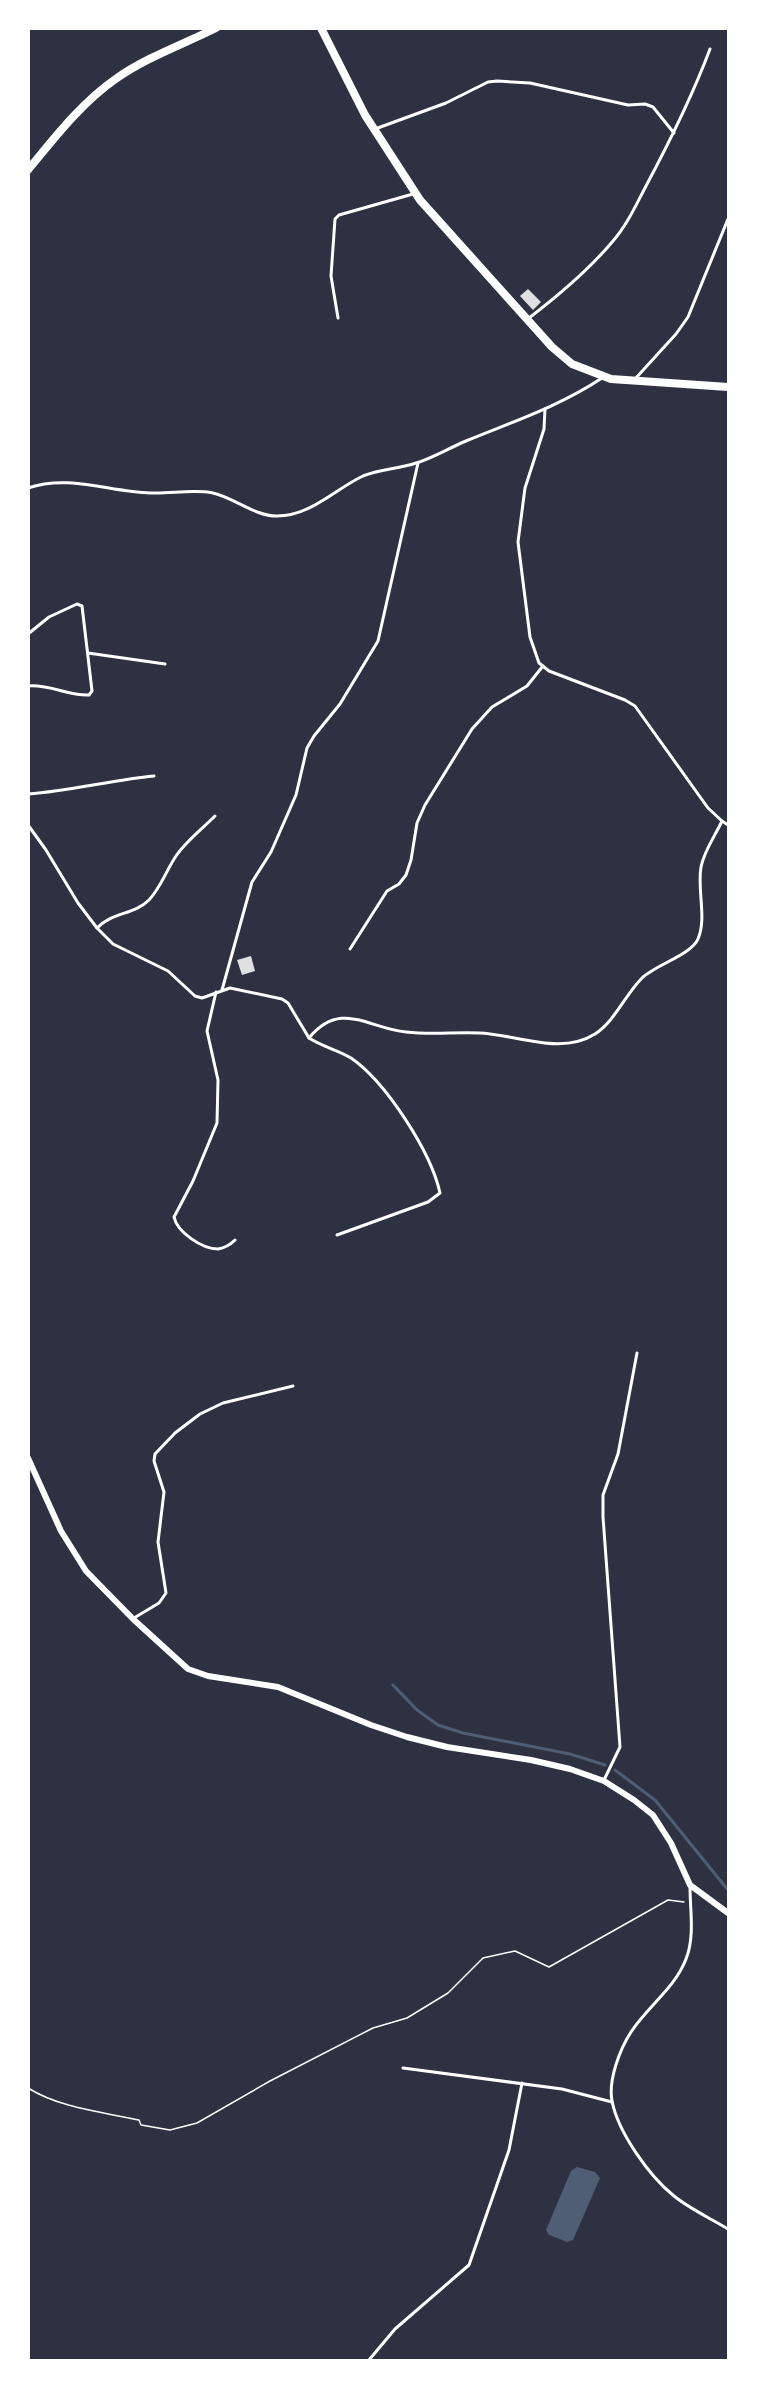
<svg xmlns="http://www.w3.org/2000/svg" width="757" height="2389" viewBox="0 0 757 2389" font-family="Arial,sans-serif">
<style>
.water{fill:#4f5d75}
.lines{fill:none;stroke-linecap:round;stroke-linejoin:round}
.stream{stroke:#4f5d75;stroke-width:3}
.building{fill:#e0e0e3}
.path{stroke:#fff;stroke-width:1.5}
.service{stroke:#fff;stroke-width:3}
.minor{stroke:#fff;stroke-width:6}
.tertiary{stroke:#fff;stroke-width:8}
</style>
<rect width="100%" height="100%" fill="#2d3142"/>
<polygon class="water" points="577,2167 595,2172 600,2178 573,2240 567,2242 549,2235 546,2230 571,2171"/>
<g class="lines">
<g class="stream">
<polyline points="393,1685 417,1710 438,1725 463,1733 570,1754 605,1765"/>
<polyline points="615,1770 655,1800 728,1890"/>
</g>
</g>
<g class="building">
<polygon points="528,289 541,302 533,310 520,296"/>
<polygon points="251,956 255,971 242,975 237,960"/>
</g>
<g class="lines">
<path class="path" d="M28,2088C60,2108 102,2112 139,2120L141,2125L170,2130L197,2123L270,2081L373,2028L407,2018L448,1993L483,1958L515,1951L549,1967L668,1900L684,1902"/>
<g class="service">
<polyline points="375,129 446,103 488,82 497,81 530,83 628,105 645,104 653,107 674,133"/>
<polyline points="338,318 331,276 335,219 339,215 413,194"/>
<path d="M529,318C559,295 588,271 613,241C627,225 636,205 646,186C670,141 692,97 710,49"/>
<polyline points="635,379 676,334 688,317 728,219"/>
<path d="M28,488C69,474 109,492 150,493C171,494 193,489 213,493C235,498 254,516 277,516C311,516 335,489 363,476C380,469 399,469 416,463C433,458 449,448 466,441C512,422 560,406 602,378"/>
<path d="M28,634L49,617L77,604L82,606L92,691L89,695C68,696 50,684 28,686"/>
<polyline points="88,653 165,664"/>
<path d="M28,794C71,791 112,780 154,776"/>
<polyline points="722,821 728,825"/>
<path d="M28,825L46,850L78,903L97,928L113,944L168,971L195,996L202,998L230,988L282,999L288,1003L309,1038C341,999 369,1029 406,1032C430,1035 454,1032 479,1033C516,1034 560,1056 595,1034C615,1021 625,995 642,978C655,965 691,955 698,939C707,918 697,890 701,867C704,851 715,836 722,821L708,808L635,706L625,700L549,671L539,663L530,637L518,542L525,488L544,429L545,409"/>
<path d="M97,928C112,912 134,915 149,900C161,887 166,871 176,856C186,841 202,829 215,816"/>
<polyline points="350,949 387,891 399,884 406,875 411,860 417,823 425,805 472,729 492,707 527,686 543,666"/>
<polyline points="222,990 252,882 271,852 296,795 307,748 314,736 340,704 378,641 418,463"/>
<path d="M216,992L207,1031L218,1080L217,1123L193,1181L174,1217C177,1232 202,1249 218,1249C225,1248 230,1245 235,1240"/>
<path d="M309,1038C323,1047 338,1050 351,1058C386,1082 431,1152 440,1193L428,1202L337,1235"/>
<polyline points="134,1618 159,1603 166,1593 158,1542 164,1492 154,1461 155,1454 175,1433 200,1414 223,1403 293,1386"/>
<polyline points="604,1780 620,1747 603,1517 603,1495 618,1454 637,1353"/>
<path d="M690,1887C690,1910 695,1937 686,1959C675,1988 648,2006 631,2032C620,2049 608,2080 612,2101C618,2132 649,2176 674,2196C690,2209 710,2218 728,2229"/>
<polyline points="403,2068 562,2089 612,2102"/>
<polyline points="369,2360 395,2329 469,2265 509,2150 522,2083"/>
</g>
<polyline class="minor" points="28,1458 61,1531 86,1571 133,1619 188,1669 208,1676 278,1687 371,1725 407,1737 447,1747 531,1760 570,1769 604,1781 634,1800 653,1815 671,1843 690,1885 728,1913"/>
<g class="tertiary">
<polyline points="321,28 365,115 420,200 552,347 572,364 611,379 728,387"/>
<path d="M28,170C55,137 82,102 117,78C147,57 184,44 216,28"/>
</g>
</g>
<rect width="757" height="2389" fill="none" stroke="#ffffff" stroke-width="60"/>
</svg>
